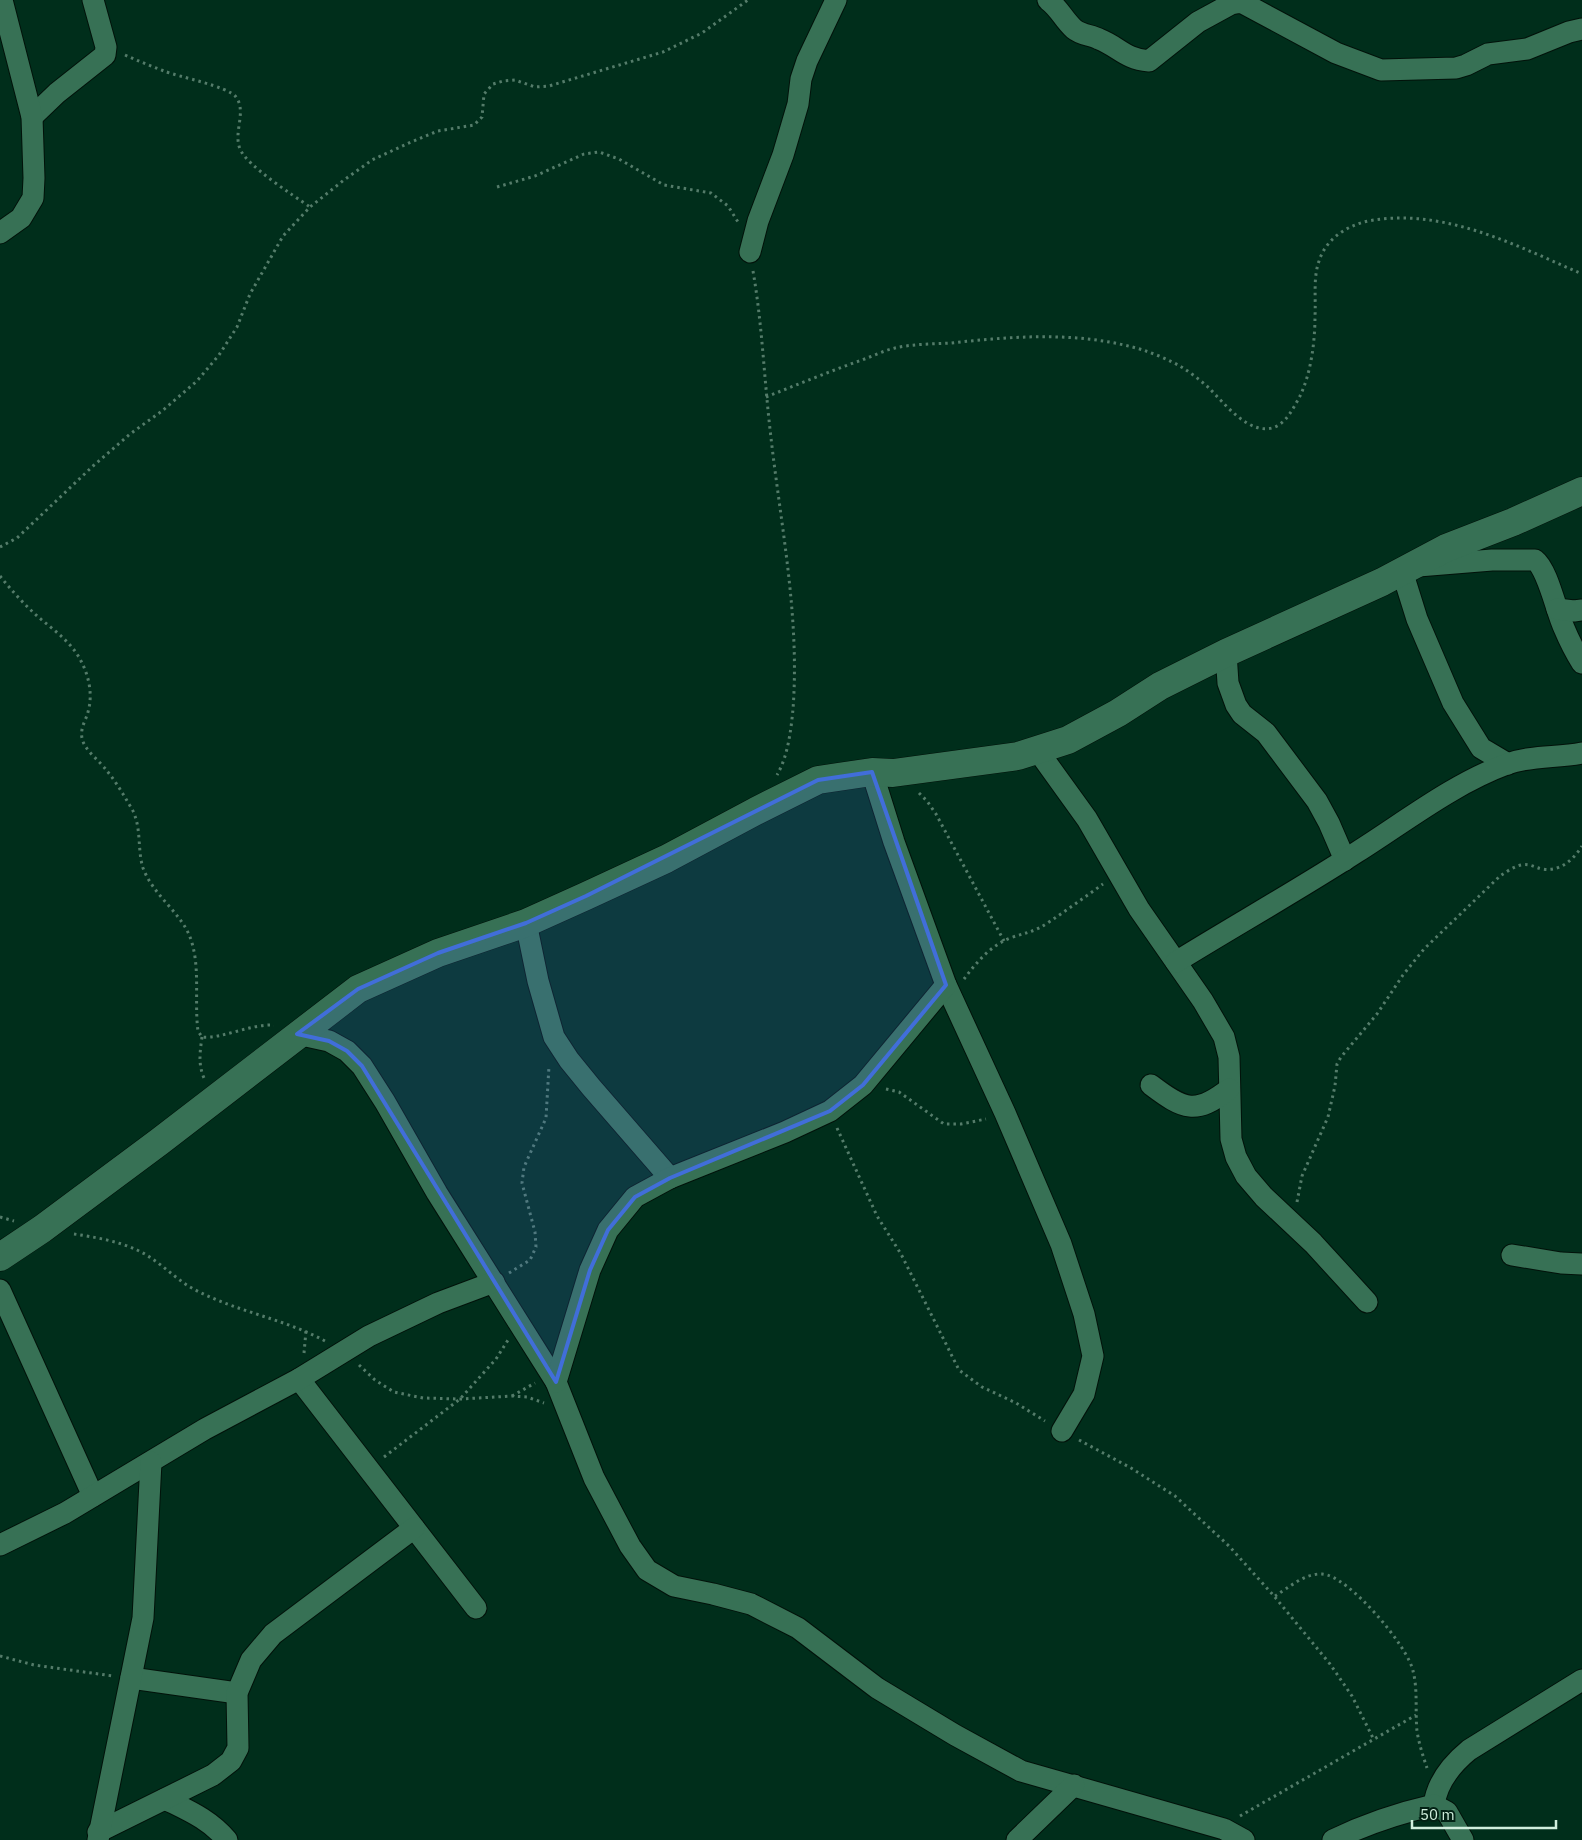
<svg xmlns="http://www.w3.org/2000/svg" width="1582" height="1840" viewBox="0 0 1582 1840" font-family="'IBM Plex Sans',sans-serif">
<style>
.lines{fill:none;stroke-linecap:round;stroke-linejoin:round}
.street-casing{stroke:#02120a;stroke-width:23}
.secondary-casing{stroke:#02120a;stroke-width:29}
.path{stroke:#547c6a;stroke-width:3;stroke-dasharray:2.5 4;stroke-linecap:butt}
.street{stroke:#377155;stroke-width:21}
.secondary{stroke:#377155;stroke-width:28}
.marked{fill:#416ed9;fill-opacity:0.2;stroke:#416ed9;stroke-width:4;stroke-linejoin:round}
</style>
<rect width="100%" height="100%" fill="#002e1b"/>
<g class="lines">
<defs>
<g id="street">
<path d="M1048,0C1060,9 1063,19 1074,29C1081,35 1091,35 1099,39C1119,47 1125,59 1149,61L1198,22L1231,4L1241,2L1336,53L1381,70L1456,68L1466,65L1488,54L1527,49L1569,32L1582,29"/>
<polyline points="32,117 57,93 105,55 106,47 93,0"/>
<polyline points="0,233 21,218 33,198 34,178 32,117 2,0"/>
<polyline points="750,252 758,221 783,155 798,104 801,79 807,61 836,0"/>
<path d="M1418,566L1492,560H1535C1548,570 1556,611 1564,628C1569,640 1575,652 1582,663"/>
<polyline points="1402,571 1417,619 1453,703 1481,748 1508,764"/>
<polyline points="1557,609 1574,611 1582,610"/>
<polyline points="1226,653 1228,683 1236,705 1242,714 1266,733 1317,801 1329,823 1345,860"/>
<polyline points="1038,751 1087,819 1139,909 1203,1001 1224,1037 1229,1057 1231,1139 1236,1157 1246,1176 1264,1197 1313,1243 1367,1302"/>
<polyline points="872,772 894,842 946,985 1005,1113 1061,1244 1084,1314 1093,1356 1084,1394 1062,1431"/>
<polyline points="526,923 538,981 554,1037 569,1060 591,1087 670,1178"/>
<path d="M1176,962C1236,925 1298,890 1357,852C1406,821 1453,784 1507,764C1532,755 1557,758 1582,753"/>
<polyline points="297,1034 329,1041 347,1051 362,1066 385,1102 437,1193 556,1382 594,1478 630,1546 647,1570 674,1586 713,1594 751,1604 798,1628 877,1688 955,1735 1021,1771 1224,1829 1244,1840"/>
<path d="M1151,1085C1184,1110 1196,1115 1229,1089"/>
<polyline points="1512,1255 1561,1263 1582,1264"/>
<polyline points="0,1290 93,1496"/>
<polyline points="299,1379 476,1608"/>
<polyline points="556,1382 590,1270 608,1230 635,1197 670,1178 785,1132 830,1111 863,1085 946,985"/>
<polyline points="0,1545 65,1513 205,1429 299,1379 369,1336 438,1303 494,1282"/>
<polyline points="131,1678 237,1693"/>
<path d="M165,1799C189,1811 209,1819 227,1840"/>
<path d="M1434,1805C1437,1782 1452,1764 1469,1750L1582,1680"/>
<polyline points="98,1832 213,1775 231,1761 238,1748 237,1693 251,1660 273,1634 414,1528"/>
<polyline points="98,1840 143,1618 151,1462"/>
<polyline points="1017,1840 1074,1785"/>
<path d="M1333,1840C1366,1824 1399,1813 1434,1805L1447,1812L1463,1840"/>
</g>
<polyline id="secondary" points="0,1257 42,1229 159,1142 358,989 438,953 526,923 586,896 666,859 756,811 818,780 872,772 893,773 1018,756 1068,740 1118,713 1160,686 1226,653 1382,582 1446,548 1513,522 1582,491"/>
</defs>
<use href="#street" class="street-casing"/>
<use href="#secondary" class="secondary-casing"/>
<g class="path">
<path d="M125,55C138,61 151,66 164,71C179,77 227,86 236,97C247,112 233,132 240,149C247,166 293,195 310,207"/>
<polyline points="497,187 535,176 584,154 599,152 619,159 664,185 711,193 728,206 738,222"/>
<path d="M753,271C762,323 764,376 770,429C780,522 800,615 793,709C791,730 788,756 777,775"/>
<path d="M766,397C796,385 826,373 856,362C869,358 882,351 895,348C912,344 932,344 951,343C1015,336 1080,331 1143,350C1155,354 1169,360 1180,366C1190,372 1200,380 1209,388C1224,403 1250,437 1275,427C1287,422 1294,407 1300,396C1311,373 1315,342 1315,316C1316,298 1313,278 1319,261C1326,239 1346,226 1368,221C1443,207 1515,245 1582,274"/>
<polyline points="0,547 17,538 93,466 130,434 162,411 197,381 219,355 237,327 250,294 283,236 310,207 344,180 372,160 411,142 438,131 474,125 482,117 484,94 493,84 503,81 515,80 535,87 549,86 663,52 702,33 748,0"/>
<path d="M0,576C11,590 23,603 36,615C52,629 71,641 81,661C89,676 93,695 88,712C86,720 80,728 82,738C84,750 100,761 107,771C117,783 124,796 132,809C142,828 137,849 143,868C153,895 181,913 190,937C201,966 194,1001 198,1031L202,1037C222,1039 250,1024 274,1025"/>
<polyline points="919,793 927,801 936,814 1004,941"/>
<path d="M964,979C976,963 990,946 1010,938C1024,933 1035,932 1049,922C1067,910 1085,897 1103,884"/>
<path d="M202,1037C200,1052 198,1064 204,1078"/>
<polyline points="886,1089 899,1092 944,1124 961,1124 986,1119"/>
<polyline points="837,1128 877,1216 901,1254 959,1370 982,1387 1016,1403 1045,1421"/>
<path d="M1297,1202L1302,1176L1328,1117L1335,1086L1337,1064L1341,1057L1377,1014L1403,975L1424,949L1500,876C1506,872 1513,867 1521,865C1530,863 1535,868 1543,869C1560,872 1574,859 1582,846"/>
<polyline points="0,1217 14,1221"/>
<path d="M74,1234C94,1237 118,1241 137,1250C157,1259 172,1276 190,1287C232,1311 283,1318 325,1341"/>
<polyline points="509,1273 530,1260 536,1247 535,1232 522,1183 524,1167 546,1118 549,1066"/>
<polyline points="304,1353 306,1331"/>
<polyline points="359,1365 375,1380 394,1392 423,1398 460,1399 512,1396 527,1397 544,1403"/>
<polyline points="512,1396 535,1383"/>
<polyline points="1079,1440 1131,1468 1175,1496 1229,1546 1274,1596 1330,1664 1352,1696 1374,1740"/>
<polyline points="384,1457 460,1399 496,1359 508,1340"/>
<path d="M1275,1596C1288,1588 1305,1573 1322,1574C1348,1575 1408,1646 1413,1671C1418,1690 1415,1711 1417,1731C1419,1744 1423,1756 1427,1768"/>
<polyline points="0,1656 34,1665 113,1676"/>
<polyline points="1240,1816 1416,1715"/>
</g>
<use href="#street" class="street"/>
<use href="#secondary" class="secondary"/>
</g>
<path class="marked" d="M872,772L946,985L863,1085L830,1111L670,1178L635,1197L608,1230L590,1270L556,1382L362,1066L347,1051L329,1041L297,1034L358,989L438,953L526,923L586,896L818,780Z"/>
<path d="M1412 1820v8h144v-8" fill="none" stroke="#d0eedd" stroke-width="2.5"/>
<text x="1420" y="1820" font-size="15" fill="#d0eedd" stroke="#032215" stroke-width="4" paint-order="stroke">50 m</text>
</svg>
